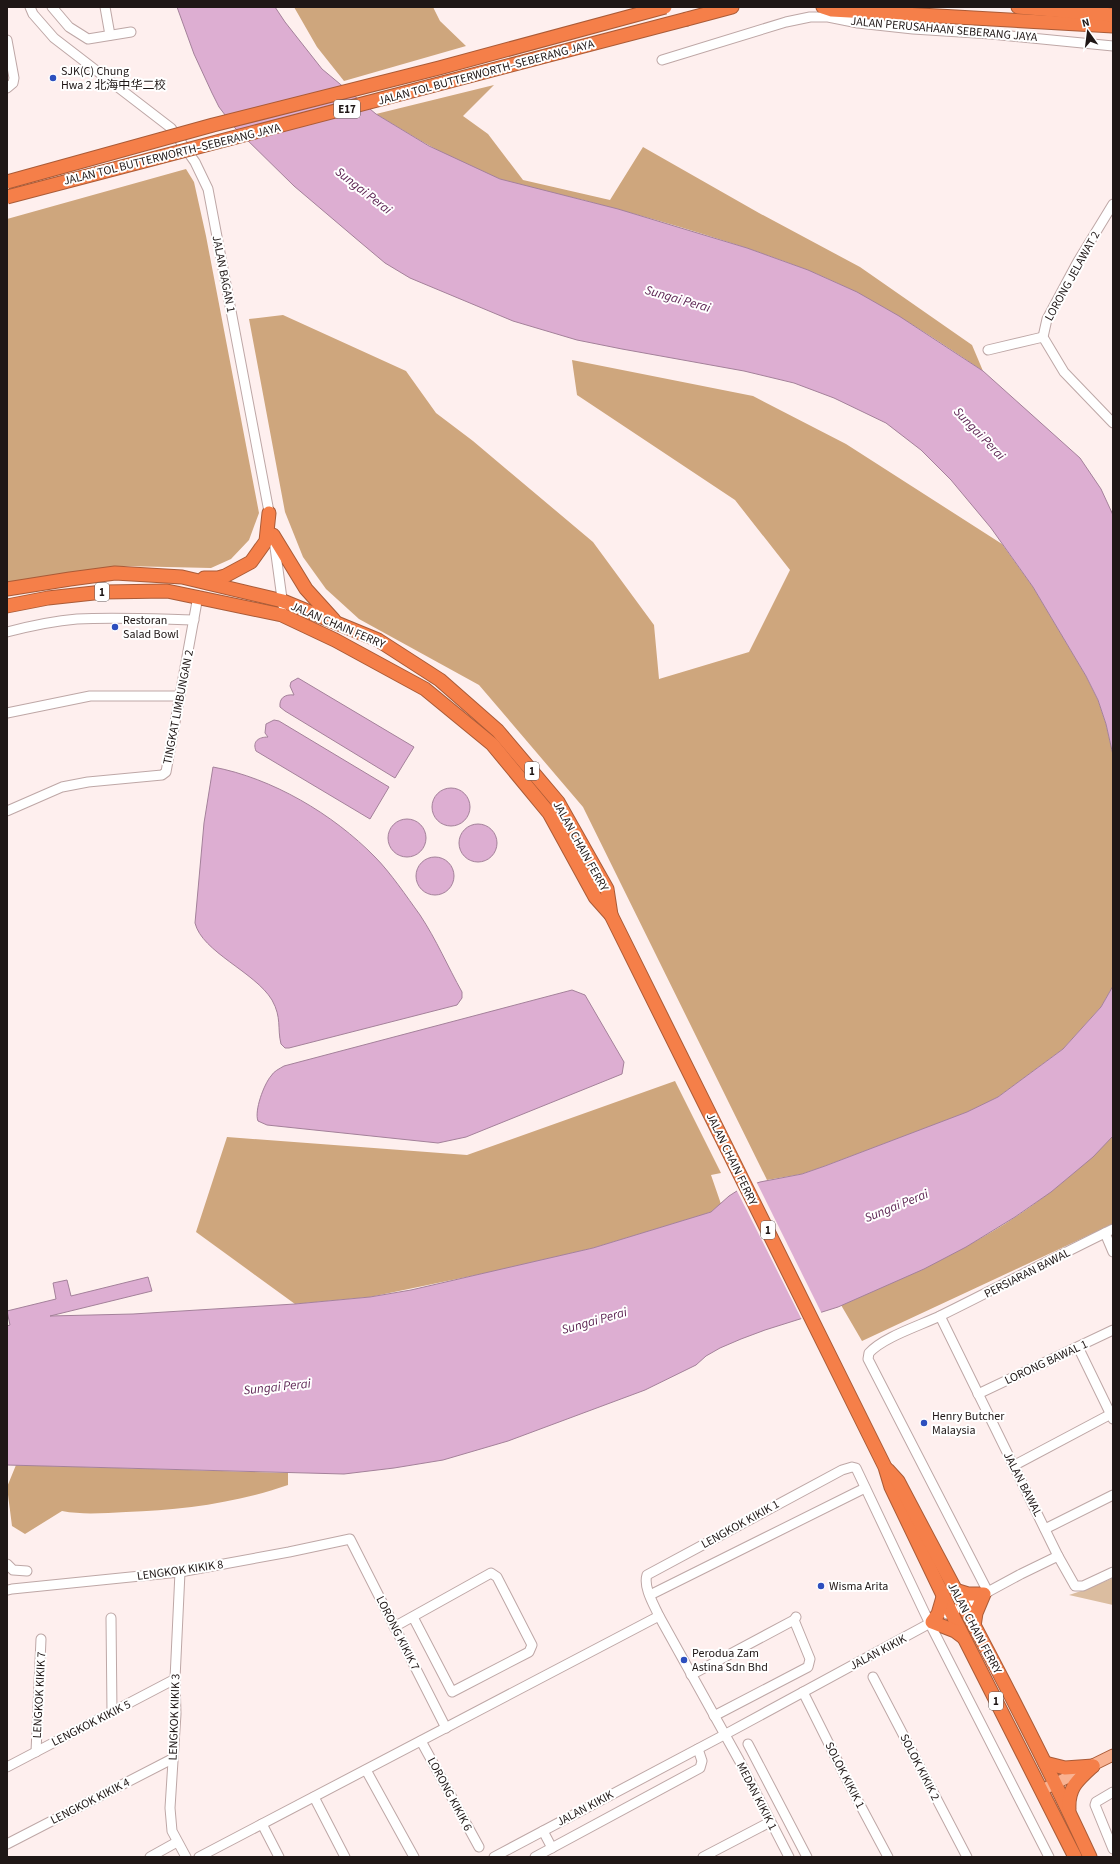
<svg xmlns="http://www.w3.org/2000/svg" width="1120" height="1864" viewBox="0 0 1120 1864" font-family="'Source Sans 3','Noto Sans SC',sans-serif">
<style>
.green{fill:#dbbda0}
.forest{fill:#cea67d}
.water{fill:#ddaed2;stroke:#a4819a}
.pier{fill:#feefee}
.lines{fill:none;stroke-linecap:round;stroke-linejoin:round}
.minor-casing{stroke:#bea7a6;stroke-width:11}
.major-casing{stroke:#aa5b37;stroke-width:13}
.highway-casing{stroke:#aa5b37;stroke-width:15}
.minor{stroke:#fff;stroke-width:9}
.major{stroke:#f9b292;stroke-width:11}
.highway{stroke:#f57f49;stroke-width:13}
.highway-bridge-casing{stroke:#aa5b37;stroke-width:15;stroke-linecap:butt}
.highway-bridge{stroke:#f57f49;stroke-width:13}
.poi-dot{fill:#2d4fbe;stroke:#fff;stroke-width:1.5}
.labels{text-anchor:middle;stroke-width:4;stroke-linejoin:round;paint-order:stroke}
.shield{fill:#fff;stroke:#625d5c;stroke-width:1}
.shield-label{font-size:11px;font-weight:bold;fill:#1f1716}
.street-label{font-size:12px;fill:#1f1716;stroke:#fff}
.poi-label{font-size:12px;fill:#1f1716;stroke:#fff;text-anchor:start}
.water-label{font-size:13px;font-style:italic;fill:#5e2654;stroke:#fff}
</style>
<rect width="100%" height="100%" fill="#feefee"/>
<polygon class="green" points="1113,1578 1113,1605 1069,1595 1087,1589"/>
<g class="forest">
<polygon points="294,7 433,7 440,21 466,46 344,81 317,47"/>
<path d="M494,85L463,116L488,134L523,180L610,200L643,147L759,213L860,267L972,345L983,371C927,333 870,295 807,270C738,243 665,222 594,203C563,194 530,190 500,179C456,163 416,138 376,114Z"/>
<polygon points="186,169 194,182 206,236 259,513 249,540 231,559 211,568 123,566 7,584 7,219"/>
<polygon points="283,315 406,371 436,413 473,441 593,542 654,625 659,679 749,652 790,570 735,500 577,395 572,360 753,396 846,444 1002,544 1033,587 1086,676 1098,700 1106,724 1113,755 1113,986 1101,1007 1063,1049 998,1097 968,1112 825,1166 802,1174 767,1180 583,807 479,685 359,619 326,589 303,557 285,512 249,319"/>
<polygon points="675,1081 721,1173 711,1175 721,1204 711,1212 702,1215 593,1248 505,1269 370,1297 295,1304 196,1232 227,1137 467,1155"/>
<path d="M1113,1136V1224L862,1341L841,1305C883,1286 925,1269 965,1247C1020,1218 1070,1180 1113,1136Z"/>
<path d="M16,1465L288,1473V1485C236,1503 181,1510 126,1512C104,1513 83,1515 62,1511L25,1534L12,1526L7,1487Z"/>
</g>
<g class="water">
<polygon points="177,7 275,7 285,22 322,69 376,114 429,146 500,179 618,209 747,248 808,270 857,292 899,316 983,371 1080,458 1101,489 1113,515 1113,755 1106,724 1098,700 1086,676 1033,587 991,528 951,480 921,450 886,423 834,398 794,383 744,371 622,349 577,340 513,321 410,278 385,263 360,242 294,186 235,128 219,107 212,93 194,54"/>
<path d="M298,678L414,747L395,778L285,711L280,707C279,698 285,694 294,695L290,686L291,682Z"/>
<path d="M274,720L279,721L389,787L370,819L256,751C252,741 259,737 268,737L265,733L266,724Z"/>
<path d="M213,767C272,778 333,814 375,857C390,872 407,897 420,915C436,939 448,967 462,992V998L457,1005L289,1048H285L281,1044C277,1028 282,1018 272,1000C255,972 202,952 195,923L204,823Z"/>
<circle cx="451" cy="807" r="19"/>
<circle cx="407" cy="838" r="19"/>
<circle cx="478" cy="843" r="19"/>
<circle cx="435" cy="876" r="19"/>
<polygon points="1113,986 1113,1136 1093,1157 1051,1192 1015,1217 966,1247 924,1269 838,1307 765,1330 741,1339 720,1348 706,1356 696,1365 645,1390 508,1441 443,1460 394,1468 344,1474 7,1465 7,1326 10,1325 7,1311 56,1299 53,1283 67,1280 71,1296 148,1277 152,1291 50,1316 133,1314 295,1304 370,1297 411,1290 593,1248 711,1212 729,1196 740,1189 760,1182 802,1174 825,1166 967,1112 998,1097 1063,1049 1101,1007"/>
<path d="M572,990L585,995L624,1062L622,1074L466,1137L438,1143L267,1125L258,1121C254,1111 264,1084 271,1076C274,1071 279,1069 284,1066Z"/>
</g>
<polygon class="pier" points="756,1181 822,1314 802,1320 736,1189"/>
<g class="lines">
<defs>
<g id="minor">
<polyline points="30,7 33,14 54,38 171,128 195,162 208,189 270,517"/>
<polyline points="52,7 69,27 88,39 131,32"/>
<polyline points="105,7 110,35"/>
<polyline points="7,40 14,78 13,83 7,88"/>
<polyline points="662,60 786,22 810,17 828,17 858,23 913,29 991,34 1113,46"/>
<polyline points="1113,204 1077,263 1047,319 1043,337 1064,372 1113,423"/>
<polyline points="988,350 1043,337"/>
<polyline points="274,540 283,606"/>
<path d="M7,632C30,626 53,621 77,619C116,617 155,619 194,620"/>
<polyline points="7,713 90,696 179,696"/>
<polyline points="7,811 62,787 88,782 162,775 166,772 198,596"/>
<polyline points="1105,1233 1113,1252"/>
<polyline points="940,1316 1058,1556 1075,1586 1083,1586 1113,1572"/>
<polyline points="1078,1347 1113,1419"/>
<polyline points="978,1394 1113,1330"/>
<polyline points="1013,1466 1111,1414"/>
<polyline points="1045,1529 1113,1495"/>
<polyline points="7,1564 13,1570 27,1571"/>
<polyline points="180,1572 175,1679 176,1714 170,1808 172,1831 186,1857"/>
<polyline points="8,1590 12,1589 180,1572 289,1552 350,1539 446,1728"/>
<path d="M988,1592L868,1359L869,1353C883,1337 922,1325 942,1315C999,1287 1055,1257 1113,1229"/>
<polyline points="650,1595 865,1488"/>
<polyline points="947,1614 1021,1574 1058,1556"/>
<polyline points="111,1618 112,1712"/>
<polyline points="394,1627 491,1573 497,1577 532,1645 529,1652 452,1692 413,1617"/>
<polyline points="691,1675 794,1620 796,1617"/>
<polyline points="873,1677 967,1857"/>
<polyline points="803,1692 849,1784 888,1857"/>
<polyline points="714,1716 808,1667 810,1659 794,1620"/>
<polyline points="421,1741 479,1847"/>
<polyline points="748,1744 807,1857"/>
<polyline points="36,1752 41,1639"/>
<polyline points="7,1767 175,1679"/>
<polyline points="366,1770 414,1857"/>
<polyline points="1113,1792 1096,1802 1095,1805 1113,1849"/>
<polyline points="314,1797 345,1857"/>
<polyline points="262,1824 279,1857"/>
<polyline points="543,1831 552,1848"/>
<polyline points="7,1844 172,1759"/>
<polyline points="150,1857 177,1842"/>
<polyline points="199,1857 659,1616"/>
<polyline points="494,1857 724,1735 934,1621"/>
<polyline points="535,1857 700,1768 702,1761 698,1749"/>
<polyline points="703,1857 770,1822"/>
<path d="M789,1857L739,1760L659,1616C654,1605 643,1587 647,1575L842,1470L852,1467L856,1468L930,1624L1049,1857"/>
</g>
<polyline id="major" points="1042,1790 1113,1755"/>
<g id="highway">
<polyline points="823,7 832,10 1113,26"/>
<polyline points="1018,7 1113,15"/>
<polyline points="687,19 732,7"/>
<polyline points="273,535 306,589 334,620"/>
<polyline points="204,578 218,578 225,576 251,562 266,541 269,513"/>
<polyline points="7,589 70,579 115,573 182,577 283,601 378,640 440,680 498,731 558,802 607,889 611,915"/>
<polyline points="7,606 48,598 103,592 167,591 282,615 335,640 425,689 492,744 549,813 595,897 611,915 885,1467 891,1487 951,1612 1075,1857"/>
<path d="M888,1470L898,1481C963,1605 1031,1729 1090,1857"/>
<polyline points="955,1590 968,1594 984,1594 976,1613 974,1626"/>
<polyline points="943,1597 938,1614 932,1622 955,1631 963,1637"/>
<polyline points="1045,1763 1065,1768 1093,1766"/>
<path d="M1069,1809C1068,1787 1078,1780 1093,1766"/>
</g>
</defs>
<use href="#minor" class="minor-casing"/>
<use href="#major" class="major-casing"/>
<use href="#highway" class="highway-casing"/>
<use href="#minor" class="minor"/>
<use href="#major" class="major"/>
<use href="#highway" class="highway"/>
<defs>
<g id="highway-bridge">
<polyline points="7,182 213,125 439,68 665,7"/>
<polyline points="7,197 687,19"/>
</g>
</defs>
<use href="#highway-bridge" class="highway-bridge-casing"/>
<use href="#highway-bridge" class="highway-bridge"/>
</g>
<g class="poi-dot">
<circle cx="53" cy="78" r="4"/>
<circle cx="115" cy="627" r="4"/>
<circle cx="924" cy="1423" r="4"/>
<circle cx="821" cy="1586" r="4"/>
<circle cx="684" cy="1660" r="4"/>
</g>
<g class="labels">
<g class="shield">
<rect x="334" y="100" width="26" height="18" rx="3"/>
<rect x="95" y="583" width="14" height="18" rx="3"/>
<rect x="525" y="762" width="14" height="18" rx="3"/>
<rect x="761" y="1221" width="14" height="18" rx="3"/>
<rect x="989" y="1692" width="14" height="18" rx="3"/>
</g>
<g class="shield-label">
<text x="347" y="113">E17</text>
<text x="102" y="596">1</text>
<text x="532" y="775">1</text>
<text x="768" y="1234">1</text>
<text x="996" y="1705">1</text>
</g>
<g class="street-label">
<text transform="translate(944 29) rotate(5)" y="4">JALAN PERUSAHAAN SEBERANG JAYA</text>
<text transform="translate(486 72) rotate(-15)" y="4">JALAN TOL BUTTERWORTH–SEBERANG JAYA</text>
<text transform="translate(172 154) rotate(-14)" y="4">JALAN TOL BUTTERWORTH–SEBERANG JAYA</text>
<text transform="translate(224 274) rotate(79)" y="4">JALAN BAGAN 1</text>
<text transform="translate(1072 276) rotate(-61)" y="4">LORONG JELAWAT 2</text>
<text transform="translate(338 625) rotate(23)" y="4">JALAN CHAIN FERRY</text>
<text transform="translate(178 707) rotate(-79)" y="4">TINGKAT LIMBUNGAN 2</text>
<text transform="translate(581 846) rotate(61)" y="4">JALAN CHAIN FERRY</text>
<text transform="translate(732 1159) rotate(64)" y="4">JALAN CHAIN FERRY</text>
<text transform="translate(1027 1273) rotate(-27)" y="4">PERSIARAN BAWAL</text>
<text transform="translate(1046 1362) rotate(-25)" y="4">LORONG BAWAL 1</text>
<text transform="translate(1023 1484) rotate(63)" y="4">JALAN BAWAL</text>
<text transform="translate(740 1524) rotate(-29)" y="4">LENGKOK KIKIK 1</text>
<text transform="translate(180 1570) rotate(-8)" y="4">LENGKOK KIKIK 8</text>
<text transform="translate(975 1628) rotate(62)" y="4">JALAN CHAIN FERRY</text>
<text transform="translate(398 1633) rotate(63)" y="4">LORONG KIKIK 7</text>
<text transform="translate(878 1652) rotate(-28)" y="4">JALAN KIKIK</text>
<text transform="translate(39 1695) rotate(-87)" y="4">LENGKOK KIKIK 7</text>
<text transform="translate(174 1717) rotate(-88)" y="4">LENGKOK KIKIK 3</text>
<text transform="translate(91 1723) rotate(-27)" y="4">LENGKOK KIKIK 5</text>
<text transform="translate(920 1767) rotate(63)" y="4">SOLOK KIKIK 2</text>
<text transform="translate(845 1775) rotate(63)" y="4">SOLOK KIKIK 1</text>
<text transform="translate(450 1794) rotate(62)" y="4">LORONG KIKIK 6</text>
<text transform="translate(757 1796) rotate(63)" y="4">MEDAN KIKIK 1</text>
<text transform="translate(90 1801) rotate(-27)" y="4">LENGKOK KIKIK 4</text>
<text transform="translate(585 1808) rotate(-28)" y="4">JALAN KIKIK</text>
</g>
<g class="poi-label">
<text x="61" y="75">SJK(C) Chung<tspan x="61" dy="14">Hwa 2 北海中华二校</tspan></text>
<text x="123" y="624">Restoran<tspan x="123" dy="14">Salad Bowl</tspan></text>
<text x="932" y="1420">Henry Butcher<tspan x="932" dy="14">Malaysia</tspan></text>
<text x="829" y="1590">Wisma Arita</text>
<text x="692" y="1657">Perodua Zam<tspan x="692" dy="14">Astina Sdn Bhd</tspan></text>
</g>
<g class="water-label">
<text transform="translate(364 190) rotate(38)" y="5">Sungai Perai</text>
<text transform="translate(678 298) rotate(16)" y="5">Sungai Perai</text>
<text transform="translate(980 433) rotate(46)" y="5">Sungai Perai</text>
<text transform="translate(896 1205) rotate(-22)" y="5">Sungai Perai</text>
<text transform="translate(594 1320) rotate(-16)" y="5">Sungai Perai</text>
<text transform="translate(277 1386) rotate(-6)" y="5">Sungai Perai</text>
</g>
</g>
<rect width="1120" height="1864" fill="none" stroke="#1f1716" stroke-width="16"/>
<g transform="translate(1088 32) rotate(346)" stroke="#ffffff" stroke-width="3" paint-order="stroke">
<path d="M0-3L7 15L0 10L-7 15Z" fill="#1f1716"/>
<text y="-6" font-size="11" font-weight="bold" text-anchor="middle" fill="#1f1716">N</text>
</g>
</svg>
